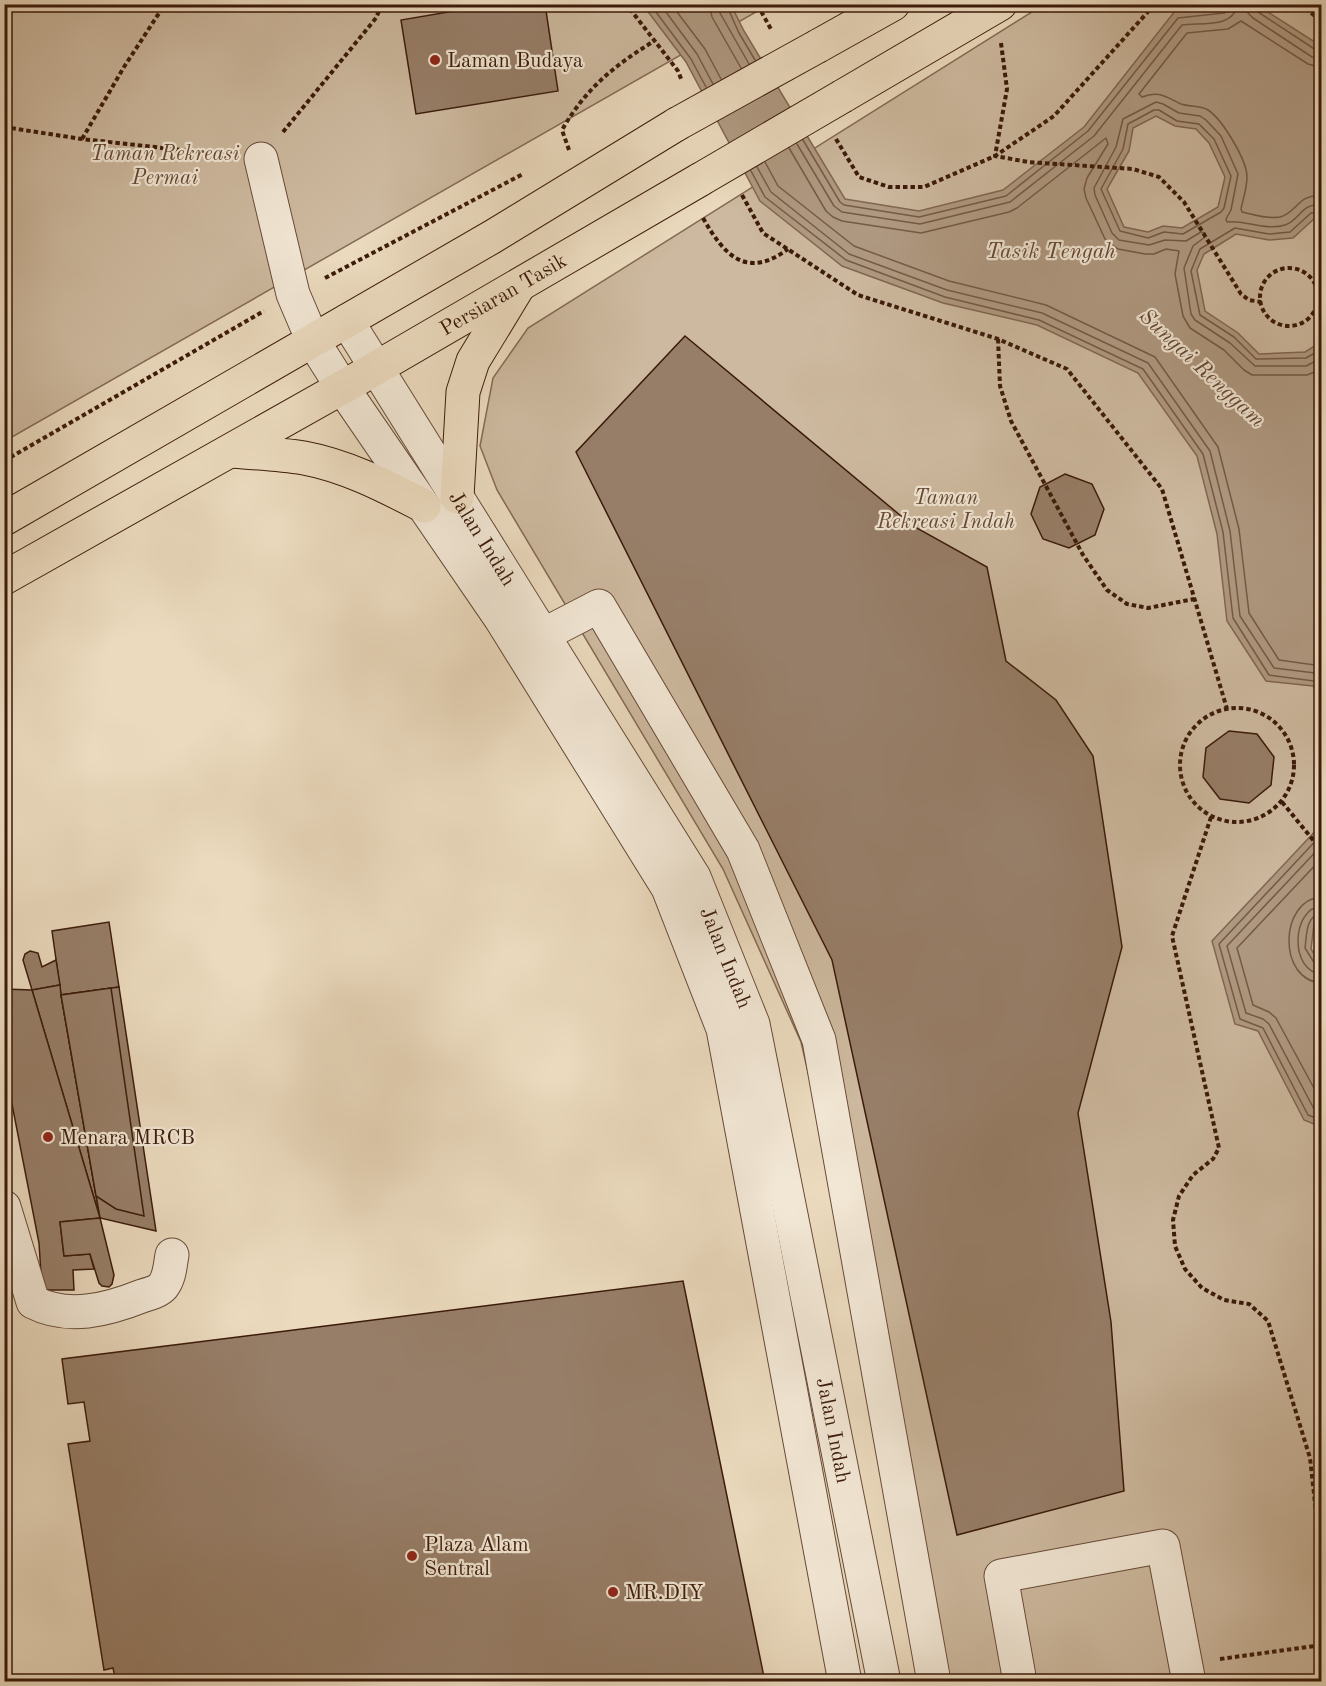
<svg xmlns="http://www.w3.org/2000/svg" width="1326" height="1686" viewBox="0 0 1326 1686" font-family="'Old Standard TT',serif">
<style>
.green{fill:#cdb99f;stroke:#846a54;stroke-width:1.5}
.water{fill:#af9981;stroke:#816651;stroke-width:1.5;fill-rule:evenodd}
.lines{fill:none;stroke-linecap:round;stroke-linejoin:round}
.shore{stroke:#755a46;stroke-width:1.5}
.building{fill:#977e68;stroke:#3b1a0a;stroke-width:1.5}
.minor-casing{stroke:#674a37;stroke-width:35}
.major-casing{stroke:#3b1a0a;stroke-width:35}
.path{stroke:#3b1a0a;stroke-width:4;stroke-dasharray:4.5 3;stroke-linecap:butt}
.minor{stroke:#f2e7d5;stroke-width:33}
.major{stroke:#ebdabe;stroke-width:33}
.major-bridge-casing{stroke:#3b1a0a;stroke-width:35;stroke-linecap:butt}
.major-bridge{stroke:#ebdabe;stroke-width:33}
.poi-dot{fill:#8f2418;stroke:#f2e7d5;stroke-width:2}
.labels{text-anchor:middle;stroke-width:4.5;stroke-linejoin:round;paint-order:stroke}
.poi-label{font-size:21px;fill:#3b1a0a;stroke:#f2e7d5;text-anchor:start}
.park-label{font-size:21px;font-style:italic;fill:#674a37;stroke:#f2e7d5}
.street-label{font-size:21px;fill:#3b1a0a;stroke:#f2e7d5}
.water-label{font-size:22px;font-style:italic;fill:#644634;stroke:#f2e7d5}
</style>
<rect width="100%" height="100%" fill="#ebdabe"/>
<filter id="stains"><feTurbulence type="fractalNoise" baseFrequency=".00333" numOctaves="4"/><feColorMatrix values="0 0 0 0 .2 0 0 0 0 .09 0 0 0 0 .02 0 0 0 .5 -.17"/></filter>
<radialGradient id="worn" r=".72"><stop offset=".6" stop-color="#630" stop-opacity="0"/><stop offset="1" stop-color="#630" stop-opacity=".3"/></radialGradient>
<g class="green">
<polygon points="5,5 768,5 5,441"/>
<polygon points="1043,5 1321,5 1321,1681 926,1681 857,1283 801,1042 723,869 497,490 480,446 493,378 528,328"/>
</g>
<g class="water">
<path d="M643,5H731L744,31L845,199L919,211L1003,190L1084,127L1175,11L1257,5L1321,46V219L1315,218L1293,238L1269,240L1236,234L1204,254L1197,270L1205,311L1238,333L1259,354L1305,352L1321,342V702L1313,686L1266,681L1227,621L1217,534L1197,456L1138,373L1037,325L943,303L842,266L760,201L686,62ZM1156,116L1175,126L1196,129L1209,143L1225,177L1218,207L1182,228L1163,226L1148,232L1124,227L1107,189L1129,151L1133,128Z"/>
<polygon points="1321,825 1321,917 1314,924 1311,949 1321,964 1321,1127 1304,1120 1258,1031 1235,1024 1212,941"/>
</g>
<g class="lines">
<g class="shore">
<polyline points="650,4 691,59 706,87"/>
<polyline points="660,4 697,54 713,84"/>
<polyline points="671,4 705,49 721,79"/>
<polyline points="709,4 712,17 741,68"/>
<polyline points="718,4 720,13 749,64"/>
<polyline points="726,4 739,33 755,60"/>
<polyline points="1247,4 1248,13 1253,18 1312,57 1322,59"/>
<polyline points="1255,4 1258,12 1316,50 1322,51"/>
<path d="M1322,68L1308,64L1241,21L1228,29L1187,33L1139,94L1142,97C1159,90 1166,97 1181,104C1189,107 1200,105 1208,110C1222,119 1247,160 1247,177C1247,188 1243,199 1241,209L1242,212C1254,215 1268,219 1280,217C1297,213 1298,193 1322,196"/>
<polygon points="1154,110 1159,110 1177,121 1199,124 1214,139 1231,176 1224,208 1221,212 1183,234 1164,232 1148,238 1120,231 1101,189 1123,149 1128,124"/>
<polyline points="803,140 840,202 844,205 919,217 1006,196 1088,131 1178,18 1224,13 1229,10 1229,4"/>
<path d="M797,144L834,206L842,212L920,224L1010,202L1094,136L1182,25C1199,22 1235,29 1237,4"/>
<polyline points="789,148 826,211 833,217 842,221 921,233 1009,212 1017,208 1106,138 1108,144 1087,178 1084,189 1086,198 1105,239 1118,249 1145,254 1154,254 1166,249 1179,251 1175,274 1183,316 1190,328 1224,350 1244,370 1252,375 1307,375 1322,369"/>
<polyline points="765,162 778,186 854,246 949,281 1046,305 1155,357 1218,447 1239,529 1249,613 1279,660 1322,666"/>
<polyline points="757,167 771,192 849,254 947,290 1042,313 1148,363 1210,451 1230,531 1240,616 1274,668 1315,673 1322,676"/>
<polyline points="751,171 765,197 846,260 945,297 1039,320 1143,369 1203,454 1223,532 1233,618 1269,675 1314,681 1322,689"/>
<path d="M1322,205C1301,202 1300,221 1285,225C1266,231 1246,220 1227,222L1226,219L1231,210L1238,174L1221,136L1206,120L1200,116L1179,113L1163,104L1156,102L1123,119L1116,147L1094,188L1095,195L1112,233L1119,240L1149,245L1165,240L1186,241L1201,232L1205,233V237L1193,246L1184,268L1191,314L1195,320L1230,343L1255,366H1306L1322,358"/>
<polyline points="1322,213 1311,213 1290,232 1269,234 1235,228 1200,249 1191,271 1200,315 1234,337 1256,359 1306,358 1322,349"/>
<polyline points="1322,834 1219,944 1240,1019 1263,1028 1308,1115 1322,1120"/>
<polyline points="1322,845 1227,946 1246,1013 1263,1019 1269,1024 1314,1109 1322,1112"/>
<polyline points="1322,858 1237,948 1253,1005 1269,1012 1276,1018 1322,1103"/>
<path d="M1322,897C1279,899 1277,981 1322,983"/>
<path d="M1322,906C1291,908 1289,972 1322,974"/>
<path d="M1322,913C1305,916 1307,935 1305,948L1315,964L1322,966"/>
</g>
</g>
<g class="building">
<polygon points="495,4 545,4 558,91 416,114 401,20"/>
<polygon points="685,336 913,526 987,567 1006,661 1056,700 1093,756 1122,947 1078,1113 1111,1322 1124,1491 957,1535 832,960 576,452"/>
<polygon points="1065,474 1092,484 1104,509 1095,535 1069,548 1043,539 1031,514 1040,487"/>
<polygon points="1229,731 1257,734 1274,757 1271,785 1249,803 1220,799 1203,777 1206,748"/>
<polygon points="109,922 119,987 61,995 52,931"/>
<polygon points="30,951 38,953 42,967 56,960 60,985 32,990 23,960 25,954"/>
<polygon points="60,985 61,995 100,1218 32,990"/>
<polygon points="119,987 156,1231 100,1218 61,995"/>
<polygon points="111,988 144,1216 116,1209 96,1196 61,995"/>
<polygon points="4,989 32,990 100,1218 60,1222 64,1256 90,1254 94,1269 73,1270 74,1290 42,1290 39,1243 4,1063"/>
<polygon points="100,1218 114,1275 112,1284 109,1287 102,1286 99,1283 90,1254 64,1256 60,1222"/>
<polygon points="683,1281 765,1682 116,1682 113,1668 104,1670 68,1444 90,1441 84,1402 68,1404 62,1359"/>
</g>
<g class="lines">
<defs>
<g id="minor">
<polyline points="261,159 293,294 313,341 342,387 501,619 668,888 723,1029 845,1682"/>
<path id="s1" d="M347,321L694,877L753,1024L884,1682"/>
<polyline points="543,635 599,606 743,850 819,1040 934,1682"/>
<path d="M4,1207L33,1302C68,1320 107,1310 142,1296C149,1294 159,1291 163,1286C170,1277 170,1265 172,1255"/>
<polyline points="1020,1682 1001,1576 1163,1546 1189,1682"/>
</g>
<g id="major">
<polyline points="818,46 893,4"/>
<polyline points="843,96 1000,4"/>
<path d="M231,451C255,453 280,454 304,458C347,466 385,486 424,506"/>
<polyline points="457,497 463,392 473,361 518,287"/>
<polyline points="4,519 492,237 677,124"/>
<path id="s2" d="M4,578L359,378L701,179"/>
</g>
</defs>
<use href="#minor" class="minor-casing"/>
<use href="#major" class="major-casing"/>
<g class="path">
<polyline points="624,4 630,9 678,71 682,81"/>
<polyline points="761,4 762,13 772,31"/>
<polyline points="1299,4 1322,21"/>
<polyline points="1001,43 1007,89 995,156 1028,162 1133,169 1159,177 1184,202 1241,294 1249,300 1261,302"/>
<polyline points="4,127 82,139 226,155"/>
<polyline points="283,132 376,18 382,4"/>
<polyline points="82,139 124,67 165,4"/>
<polyline points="836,139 859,177 889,187 924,187 995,156 1054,116 1155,4"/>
<path d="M569,150L562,130C586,88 614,66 654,41"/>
<polyline points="742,195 763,233 858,295 998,339 1067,369 1162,489 1227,709"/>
<path d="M703,218C724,255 746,280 788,249"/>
<circle cx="1289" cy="297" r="29"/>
<polyline points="325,278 523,174"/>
<polyline points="998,339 1000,386 1011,421 1083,555 1107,590 1127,604 1148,608 1194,599"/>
<polyline points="4,461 264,311"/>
<circle cx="1237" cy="765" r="57"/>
<polyline points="1282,802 1322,851"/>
<polyline points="1211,817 1172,936 1219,1148 1213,1159 1193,1175 1179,1196 1173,1220 1175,1246 1185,1269 1202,1288 1224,1300 1249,1304 1268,1321 1310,1458 1322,1566"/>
<polyline points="1220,1659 1322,1645"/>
</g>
<use href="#minor" class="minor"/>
<use href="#major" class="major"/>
<defs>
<g id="major-bridge">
<polyline points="677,124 818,46"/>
<polyline points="701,179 843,96"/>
</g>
</defs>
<use href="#major-bridge" class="major-bridge-casing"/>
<use href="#major-bridge" class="major-bridge"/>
</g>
<g class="poi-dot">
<circle cx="435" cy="60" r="6"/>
<circle cx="48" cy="1137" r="6"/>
<circle cx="412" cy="1556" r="6"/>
<circle cx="613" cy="1592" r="6"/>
</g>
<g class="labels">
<g class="poi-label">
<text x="447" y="67">Laman Budaya</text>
<text x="60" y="1144">Menara MRCB</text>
<text x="424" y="1551">Plaza Alam<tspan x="424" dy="24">Sentral</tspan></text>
<text x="625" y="1599">MR.DIY</text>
</g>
<g class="park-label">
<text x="165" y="160">Taman Rekreasi<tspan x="165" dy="24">Permai</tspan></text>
<text x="946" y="504">Taman<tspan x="946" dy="24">Rekreasi Indah</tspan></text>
</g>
<g class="street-label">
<text dy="7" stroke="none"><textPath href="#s2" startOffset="574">Persiaran Tasik</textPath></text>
<text dy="7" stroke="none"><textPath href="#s1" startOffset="256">Jalan Indah</textPath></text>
<text dy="7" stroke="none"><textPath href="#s1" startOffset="742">Jalan Indah</textPath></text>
<text dy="7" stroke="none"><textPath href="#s1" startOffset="1228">Jalan Indah</textPath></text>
</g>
<g class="water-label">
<text x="1051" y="258">Tasik Tengah</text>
<text transform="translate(1203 367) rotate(43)" y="8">Sungai Renggam</text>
</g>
</g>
<rect width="1326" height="1686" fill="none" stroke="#ebdabe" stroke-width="24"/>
<rect x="6" y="6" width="1314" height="1674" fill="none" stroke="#3b1a0a" stroke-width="3"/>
<rect x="12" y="12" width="1302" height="1662" fill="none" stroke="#3b1a0a" stroke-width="1.5"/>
<rect width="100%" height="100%" filter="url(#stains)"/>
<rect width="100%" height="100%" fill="url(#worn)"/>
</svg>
